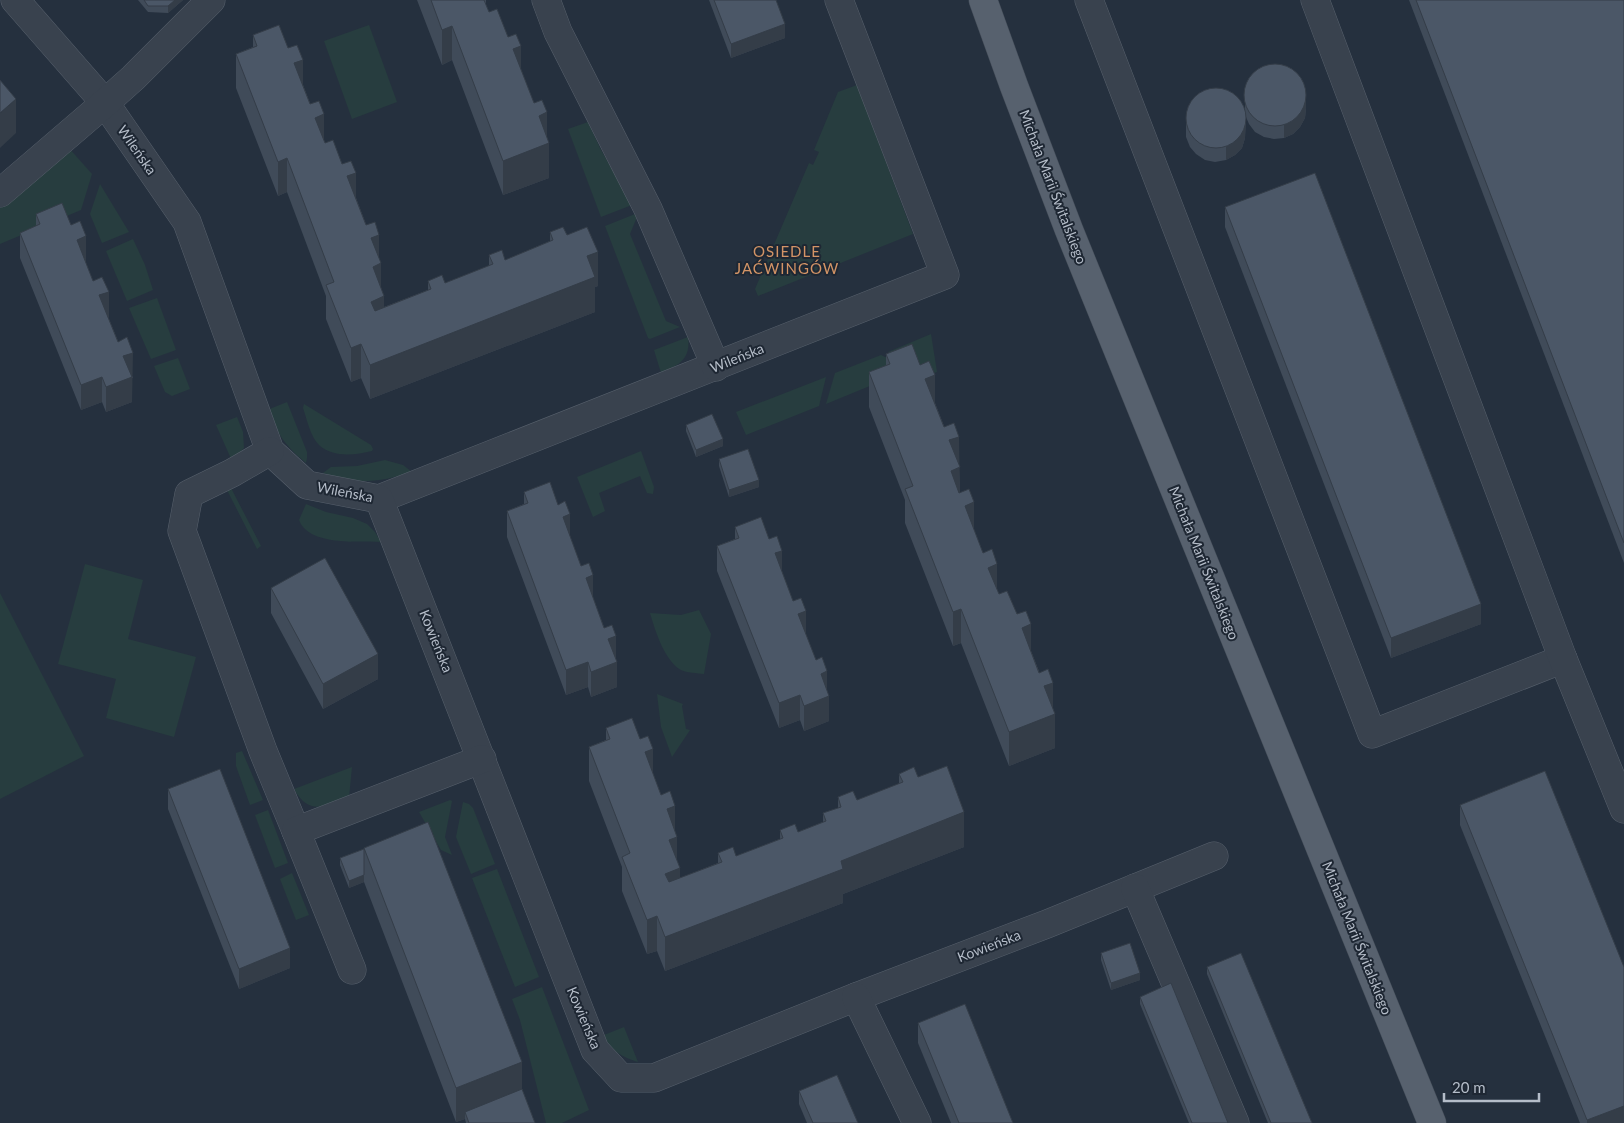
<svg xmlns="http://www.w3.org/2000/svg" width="1624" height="1123" viewBox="0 0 1624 1123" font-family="Lato,sans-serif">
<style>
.green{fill:#273d3f}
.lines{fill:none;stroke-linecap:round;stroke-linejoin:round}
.minor-casing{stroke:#57606c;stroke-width:29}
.major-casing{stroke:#424b57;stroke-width:29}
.minor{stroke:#39424e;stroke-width:28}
.major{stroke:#57616e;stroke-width:28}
.wall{fill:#404b59}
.shaded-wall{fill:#343d48}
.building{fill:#4b5767;stroke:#343d48}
.labels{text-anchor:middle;stroke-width:4;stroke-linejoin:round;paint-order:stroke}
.street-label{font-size:14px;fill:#b5bdc9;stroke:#1e2733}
.neighbourhood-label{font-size:15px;letter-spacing:1px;fill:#d39466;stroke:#1e2733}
</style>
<rect width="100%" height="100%" fill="#25303e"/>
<g class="green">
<polygon points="369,25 397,102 352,119 324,41"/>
<polygon points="857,85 913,234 758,296 755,289 809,163 813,165 819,152 814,150 838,92"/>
<polygon points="588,122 600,148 632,205 601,217 568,129"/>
<polygon points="68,147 92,174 81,210 0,244 0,208"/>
<polygon points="100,184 129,232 102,243 90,214"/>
<polygon points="635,214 637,217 630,234 666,321 680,327 650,339 648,338 605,226"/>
<polygon points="133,239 145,265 153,290 127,301 106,251"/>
<polygon points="157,298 176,350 151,359 129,308"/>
<polygon points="931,334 937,372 934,373 888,352"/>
<path d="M688,337C691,359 679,365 661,373L654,350Z"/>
<polygon points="881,355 911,369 826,404 835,373"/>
<polygon points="178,358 190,389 172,396 165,392 154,366"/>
<polygon points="826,377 819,406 746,435 736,412"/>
<path d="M287,402L307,452V458L306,463C286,447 277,433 267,410Z"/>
<path d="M304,404L371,445L373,449L372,451C355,455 333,458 319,445C310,436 307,419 303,408Z"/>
<polygon points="237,417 243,432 244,448 232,461 216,425"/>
<polygon points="641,451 654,487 653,494 647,493 640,476 599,493 605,511 593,517 577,477"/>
<path d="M385,460L403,465L412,472C382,482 352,486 323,473L331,467L357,466Z"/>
<polygon points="231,488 261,546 257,549 227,490"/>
<path d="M306,504L326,512L353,518L367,524L375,532L381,542C358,541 308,546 299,520Z"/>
<polygon points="85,564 143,580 128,639 196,657 174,737 106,718 116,679 58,664"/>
<polygon points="0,593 84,756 0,799"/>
<path d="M699,610L711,634L704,674C697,673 687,673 681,670C664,660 655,630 650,613L681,615Z"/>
<polygon points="657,694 683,704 682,706 686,729 690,730 672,757 661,727"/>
<polygon points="242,751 263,800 250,805 236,766 236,753"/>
<path d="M352,767L349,798C324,806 309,816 294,789Z"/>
<polygon points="450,800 452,801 445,837 452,855 441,850 419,812"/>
<polygon points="463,802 469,804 473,808 495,864 471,874 456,837"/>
<polygon points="268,810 288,863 275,868 255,815"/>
<polygon points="497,869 539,977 515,987 472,878"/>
<polygon points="292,873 309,915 296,920 280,879"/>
<polygon points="542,987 589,1110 562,1123 546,1123 520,1020 512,999"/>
<path d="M624,1027L638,1062C624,1058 609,1050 604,1035Z"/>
</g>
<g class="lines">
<defs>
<g id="minor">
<polyline points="15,0 105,103 187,222 270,451 307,485 379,499 945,275 839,0"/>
<polyline points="546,0 558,32 648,209 716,367"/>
<polyline points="1089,0 1372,734 1563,659"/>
<polyline points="1315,0 1563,659 1624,809"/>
<polyline points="0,193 105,103 133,78 211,0"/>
<polyline points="270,451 232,473 189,494 182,531 263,751 296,831"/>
<polyline points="379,499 595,1050 621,1078 654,1078 856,997 1047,924 1214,856"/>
<polyline points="1135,888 1235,1123"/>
<polyline points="352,970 296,831 482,759"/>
<polyline points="856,997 917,1123"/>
</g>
<polyline id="major" points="983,0 1014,86 1069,230 1432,1123"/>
</defs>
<use href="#minor" class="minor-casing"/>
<use href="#major" class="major-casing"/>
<use href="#minor" class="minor"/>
<use href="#major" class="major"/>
</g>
<g class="wall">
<polygon points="138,0 183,0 168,13 148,12"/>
<polygon points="417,0 486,0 486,6 489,12 521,70 547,138 549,178 503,195 452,60 442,65"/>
<polygon points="709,0 776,0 785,38 731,58"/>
<polygon points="1409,0 1624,0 1624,563"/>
<polygon points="253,35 303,85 325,143 356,198 379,259 381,288 384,307 428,290 428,281 445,283 489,266 489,255 505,260 550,241 550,232 567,235 598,286 595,287 595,312 370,399 361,378 351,382 326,319 326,296 287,192 278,196 236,88 236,54 253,47"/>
<polygon points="1245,92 1306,108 1305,118 1300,127 1293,134 1284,138 1274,139 1264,137 1255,132 1249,124 1246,117 1245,138 1242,148 1235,155 1226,160 1215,162 1205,160 1196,154 1190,147 1186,137 1186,113 1245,110"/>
<polygon points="1225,207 1481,624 1391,658 1225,227"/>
<polygon points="36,214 71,225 86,262 85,262 93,281 109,317 108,317 133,378 132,378 132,402 106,412 102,402 81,410 20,258 20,233 36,226"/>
<polygon points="886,354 935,403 959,465 960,493 997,591 1031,651 1053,707 1055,748 1009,766 961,643 953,646 905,523 905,500 869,407 869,372 886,366"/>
<polygon points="686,425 723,446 696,457 686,431"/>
<polygon points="719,459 759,487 729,497 719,466"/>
<polygon points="524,492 570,537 616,659 617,687 591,697 588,687 566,695 507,537 507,511 524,504"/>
<polygon points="735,527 782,573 827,690 829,721 804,731 800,720 779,728 717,571 717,546 735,539"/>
<polygon points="271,588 378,679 323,709 271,613"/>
<polygon points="606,728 653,774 675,831 677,861 680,878 718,863 718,853 736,856 780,839 780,830 798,832 823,822 823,813 838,808 838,797 857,800 899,784 899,774 918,777 964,847 843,894 843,903 665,971 657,951 647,954 622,891 622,867 589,781 589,747 606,740"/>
<polygon points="168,789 290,968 239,989 168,809"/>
<polygon points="1460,805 1624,1123 1580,1123 1460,825"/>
<polygon points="364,849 522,1089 535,1123 466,1123 465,1119 456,1122 364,882 349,888 340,865 340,858"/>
<polygon points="1101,953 1140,980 1111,990 1101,960"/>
<polygon points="1207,967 1312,1123 1268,1123 1207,974"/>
<polygon points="1140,997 1228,1123 1189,1123 1140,1004"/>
<polygon points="918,1023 1013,1123 951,1123 918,1043"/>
<polygon points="799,1091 858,1123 807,1123 799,1104"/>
</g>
<g class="shaded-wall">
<polygon points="175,0 183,0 168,13 168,6"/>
<polygon points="785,24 785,38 731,58 731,44"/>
<polygon points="452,26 452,60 442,65 442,30"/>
<polygon points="521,46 521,80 513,49"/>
<polygon points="303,60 303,94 294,63"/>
<polygon points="1306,95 1306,108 1305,118 1300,127 1293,134 1284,138 1284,125"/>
<polygon points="16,99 16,133 0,148 0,113"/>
<polygon points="547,112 547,144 549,143 549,178 503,195 503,161 539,116"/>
<polygon points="324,114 324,148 315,118"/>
<polygon points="1246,115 1245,138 1242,148 1235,155 1226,160 1226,147"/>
<polygon points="287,158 287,192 278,196 278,162"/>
<polygon points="356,173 356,207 347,176"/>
<polygon points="379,235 379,264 381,263 381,297 384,296 384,330 371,336 371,238"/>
<polygon points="86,236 86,262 77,265 77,240"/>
<polygon points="598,252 598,286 595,287 595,312 370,399 370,365 587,256"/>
<polygon points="109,292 109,317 99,320 99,295"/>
<polygon points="361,344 361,378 351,382 351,348"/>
<polygon points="133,353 132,402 106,412 106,387 123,356"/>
<polygon points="935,375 935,409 925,379"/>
<polygon points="102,377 102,402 81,410 81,385"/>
<polygon points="959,437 960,501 951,505 949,440"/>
<polygon points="723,439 723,446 696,457 696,450"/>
<polygon points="759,480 759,487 729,497 729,490"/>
<polygon points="974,502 974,537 965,506"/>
<polygon points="570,514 570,540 563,517"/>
<polygon points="782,551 782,576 775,553"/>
<polygon points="997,564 997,598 988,568"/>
<polygon points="593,575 593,601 586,578"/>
<polygon points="1481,604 1481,624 1391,658 1391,638"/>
<polygon points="961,609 961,643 953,646 953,612"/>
<polygon points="806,611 806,636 798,614"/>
<polygon points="1031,624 1031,658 1022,628"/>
<polygon points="616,636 616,661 608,639"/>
<polygon points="378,654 378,679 323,709 323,684"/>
<polygon points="588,662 588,687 566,695 566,670"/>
<polygon points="617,662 617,687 591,697 591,672"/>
<polygon points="827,671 827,696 821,674"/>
<polygon points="1053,683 1053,715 1055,714 1055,748 1009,766 1009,732 1044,686"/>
<polygon points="800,695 800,720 779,728 779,703"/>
<polygon points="829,696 829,721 804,731 804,706"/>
<polygon points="653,749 653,784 645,752"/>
<polygon points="675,806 675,838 677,837 677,869 680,868 680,902 665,908 667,809"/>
<polygon points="964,812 964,847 843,894 843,903 665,971 665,937 841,861"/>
<polygon points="364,875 364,882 349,888 349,881"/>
<polygon points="657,916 657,951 647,954 647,920"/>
<polygon points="290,948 290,968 239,989 239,969"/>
<polygon points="1140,973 1140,980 1111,990 1111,983"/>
<polygon points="522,1062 522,1096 465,1112 465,1119 456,1122 456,1088"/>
<polygon points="1624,1106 1624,1123 1587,1123 1587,1120"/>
</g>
<g class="building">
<polygon points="144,0 175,0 168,6 148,6"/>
<polygon points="431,0 484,0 489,12 497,9 508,37 516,34 521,46 513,49 534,103 542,100 547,112 539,116 549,143 503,161 452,26 442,30"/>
<polygon points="714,0 776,0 785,24 731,44"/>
<polygon points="1416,0 1624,0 1624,543"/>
<polygon points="279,25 288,48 297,45 303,60 294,63 310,104 319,101 324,114 315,118 325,143 333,140 342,164 351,161 356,173 347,176 366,225 375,222 379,235 371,238 381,263 373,267 384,296 371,302 375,311 431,289 428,281 442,275 445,283 493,264 489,255 502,250 505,260 553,240 550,232 563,227 567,235 587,227 598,252 587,256 595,277 370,365 361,344 351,348 326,285 334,282 287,158 278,162 236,54 257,46 253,35"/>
<circle cx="1275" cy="95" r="31"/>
<polygon points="0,80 16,99 0,113"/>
<circle cx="1216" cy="118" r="30"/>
<polygon points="1315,173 1481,604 1391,638 1225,207"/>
<polygon points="62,203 71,225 80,221 86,236 77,240 93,281 102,277 109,292 99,295 118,342 127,337 133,353 123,356 132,377 106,387 102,377 81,385 20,233 40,224 36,214"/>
<polygon points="912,344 920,365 929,361 935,375 925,379 944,427 954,423 959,437 949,440 960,467 951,471 959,493 969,489 974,502 965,506 983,553 992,549 997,564 988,568 999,594 1007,591 1017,614 1026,611 1031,624 1022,628 1039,673 1048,669 1053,683 1044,686 1055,714 1009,732 961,609 953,612 905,489 913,486 869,372 890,364 886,354"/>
<polygon points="712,414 723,439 696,450 686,425"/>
<polygon points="748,449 759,480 729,490 719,459"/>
<polygon points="550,482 558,505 565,501 570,514 563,517 581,566 589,563 593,575 586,578 604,628 612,625 616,636 608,639 617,662 591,672 588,662 566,670 507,511 528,503 524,492"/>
<polygon points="761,517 769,539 777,536 782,551 775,553 793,601 801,598 806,611 798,614 816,660 822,657 827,671 821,674 829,696 804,706 800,695 779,703 717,546 739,538 735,527"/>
<polygon points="325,558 378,654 323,684 271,588"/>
<polygon points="632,718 640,739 648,736 653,749 645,752 661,795 670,791 675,806 667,809 677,837 669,840 680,868 665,874 669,882 722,862 718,853 733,847 736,856 783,838 780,830 795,824 798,832 826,821 823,813 841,807 838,797 853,791 857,800 903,782 899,774 914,767 918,777 947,766 964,812 841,861 843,869 665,937 657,916 647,920 622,857 630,853 589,747 610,739 606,728"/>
<polygon points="220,769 290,948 239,969 168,789"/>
<polygon points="1545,771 1624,967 1624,1106 1587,1120 1460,805"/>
<polygon points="428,822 522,1062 456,1088 364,848"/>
<polygon points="364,849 364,875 349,881 340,858"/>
<polygon points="1130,943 1140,973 1111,983 1101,953"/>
<polygon points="1241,953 1312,1123 1271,1123 1207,967"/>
<polygon points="1171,983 1228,1123 1192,1123 1140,997"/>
<polygon points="965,1004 1013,1123 959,1123 918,1023"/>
<polygon points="837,1075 858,1123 813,1123 799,1091"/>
<polygon points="522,1089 535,1123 469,1123 465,1112"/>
</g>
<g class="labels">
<g class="street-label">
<text transform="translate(137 150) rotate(55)" y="5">Wileńska</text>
<text transform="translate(1053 187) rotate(69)" y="5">Michała Marii Świtalskiego</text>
<text transform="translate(737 358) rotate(-22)" y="5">Wileńska</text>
<text transform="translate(345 492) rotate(11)" y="5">Wileńska</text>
<text transform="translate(1204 563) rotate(68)" y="5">Michała Marii Świtalskiego</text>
<text transform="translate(436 641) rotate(68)" y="5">Kowieńska</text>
<text transform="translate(1357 938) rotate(68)" y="5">Michała Marii Świtalskiego</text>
<text transform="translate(989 946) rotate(-21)" y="5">Kowieńska</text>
<text transform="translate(584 1018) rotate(67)" y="5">Kowieńska</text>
</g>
<g class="neighbourhood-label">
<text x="787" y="257">OSIEDLE<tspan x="787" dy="17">JAĆWINGÓW</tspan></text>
</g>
</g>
<path d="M1444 1093v8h95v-8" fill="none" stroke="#b5bdc9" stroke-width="2.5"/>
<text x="1452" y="1093" font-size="15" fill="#b5bdc9" stroke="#1e2733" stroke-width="4" paint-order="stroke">20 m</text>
</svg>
